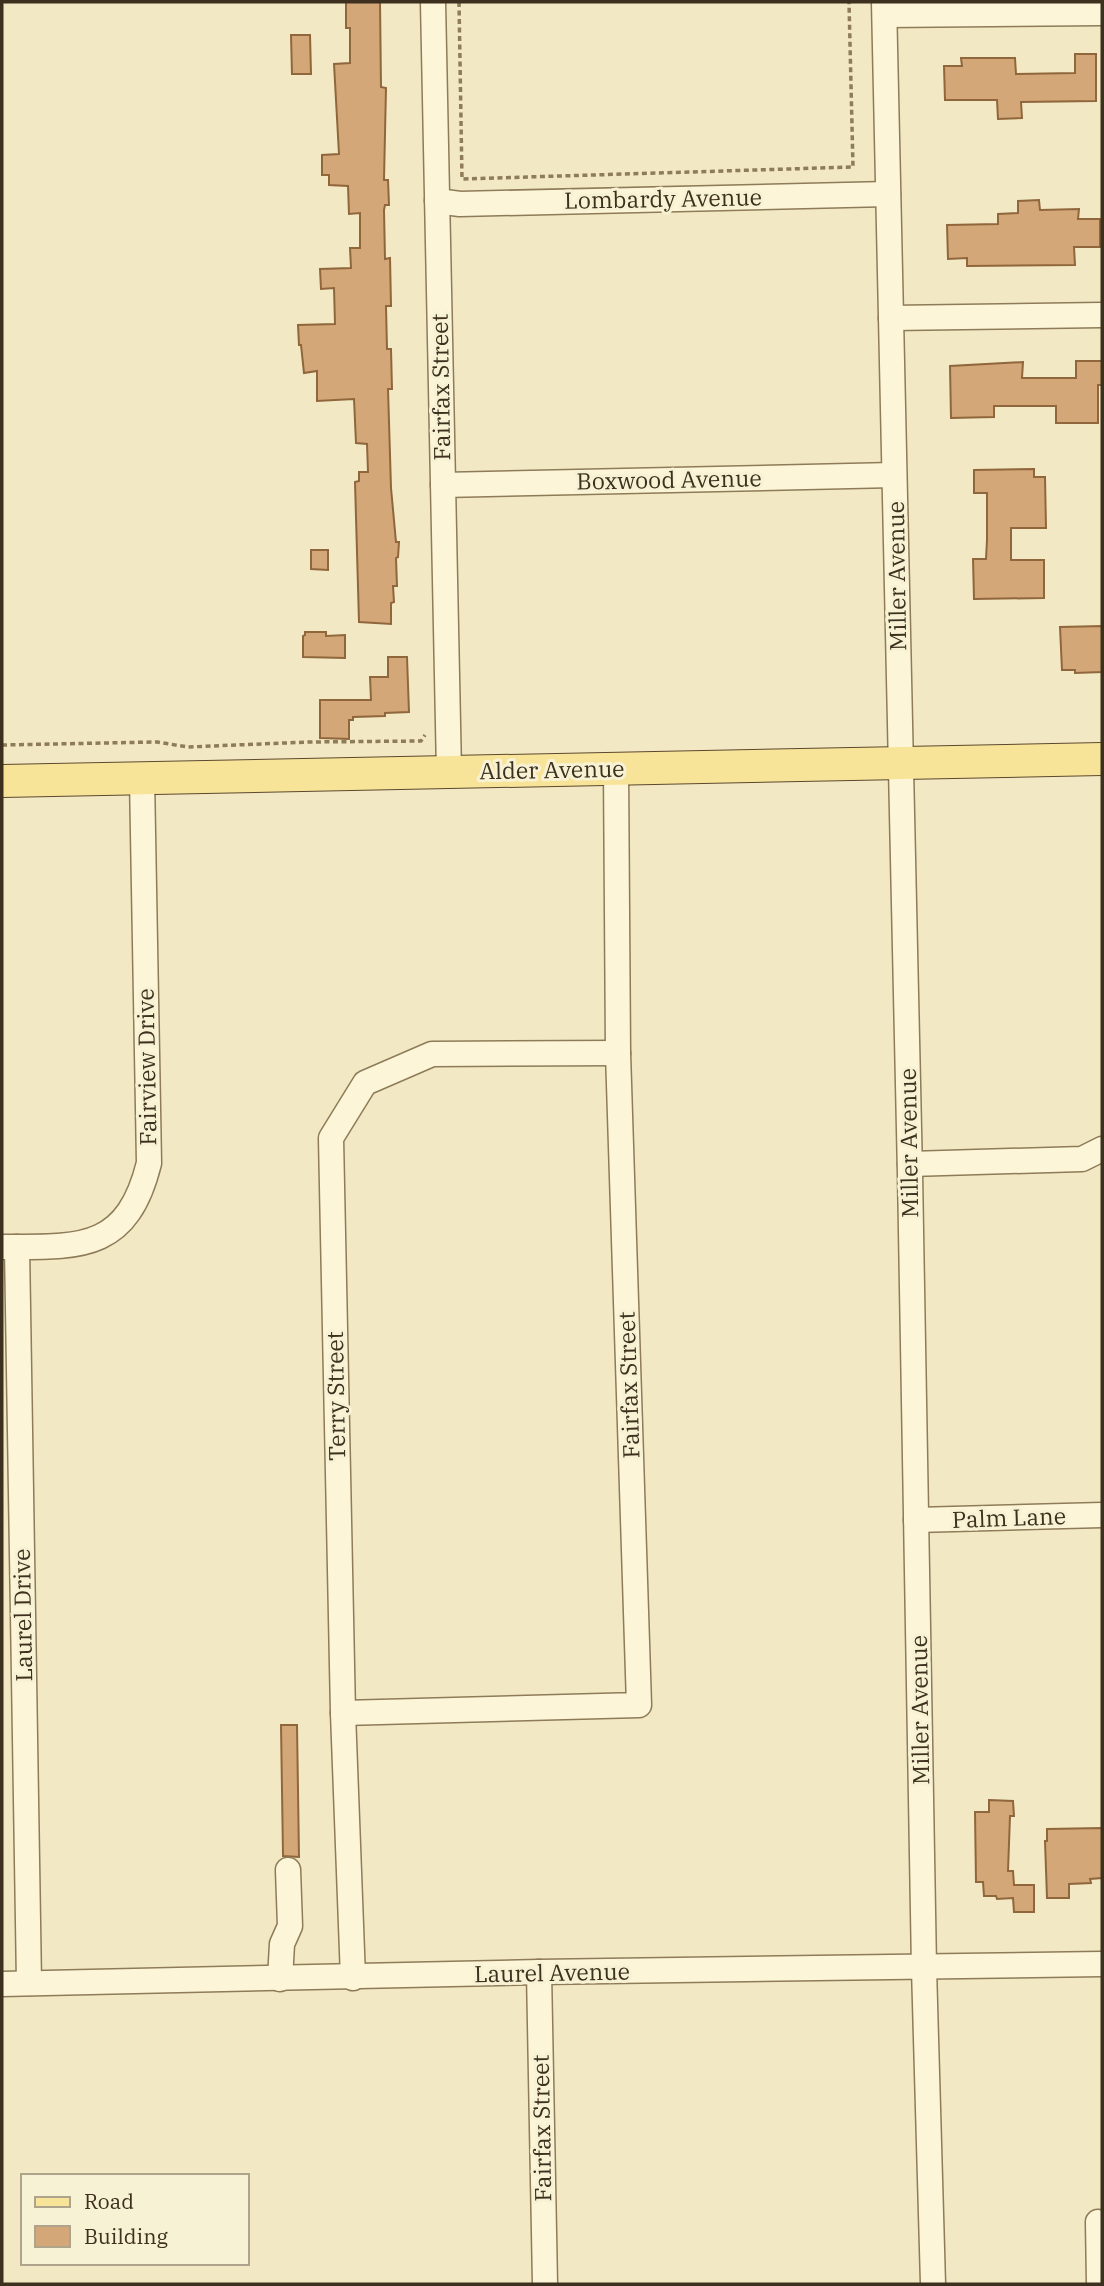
<svg xmlns="http://www.w3.org/2000/svg" width="1104" height="2286" viewBox="0 0 1104 2286" font-family="'IBM Plex Serif',serif">
<style>
.building{fill:#d3a777;stroke:#90663c;stroke-width:2}
.lines{fill:none;stroke-linecap:round;stroke-linejoin:round}
.minor-casing{stroke:#8e7b58;stroke-width:27}
.major-casing{stroke:#5c482d;stroke-width:34}
.path{stroke:#8e7b58;stroke-width:3.5;stroke-dasharray:5 3.5;stroke-linecap:butt}
.minor{stroke:#fcf5d8;stroke-width:24}
.major{stroke:#f8e499;stroke-width:32}
.labels{text-anchor:middle;stroke-width:6;stroke-linejoin:round;paint-order:stroke}
.street-label{font-size:23px;fill:#3d301e;stroke:#f8f2d4}
</style>
<rect width="100%" height="100%" fill="#f2e9c4"/>
<g class="building">
<polygon points="346,2 380,2 381,87 386,88 384,180 388,180 389,205 385,205 384,210 385,259 390,258 391,306 386,306 387,349 391,349 392,389 388,389 391,488 396,542 399,542 398,557 396,558 397,586 393,586 394,602 391,603 391,624 359,622 355,482 359,481 359,472 368,472 367,444 356,443 354,399 317,401 317,371 304,373 301,345 299,345 298,325 335,324 334,288 321,289 320,269 351,268 350,248 360,248 360,213 349,214 348,186 329,185 329,175 322,175 322,155 339,154 334,64 350,63 350,28 346,28"/>
<polygon points="291,35 310,35 311,74 292,74"/>
<polygon points="1075,54 1096,54 1096,101 1021,102 1022,118 998,119 997,100 945,100 944,66 962,66 961,58 1015,58 1016,74 1075,73"/>
<polygon points="1039,200 1040,210 1079,209 1078,219 1100,219 1100,247 1074,247 1075,265 967,266 967,258 948,259 947,225 998,224 998,214 1018,213 1018,201"/>
<polygon points="1076,361 1102,361 1102,385 1098,385 1098,423 1056,423 1056,406 994,406 994,417 951,418 950,366 1023,362 1022,378 1076,378"/>
<polygon points="1034,469 1034,477 1045,477 1046,528 1011,528 1011,560 1044,560 1044,598 974,599 973,559 986,559 987,540 987,493 974,493 974,470"/>
<polygon points="311,550 328,550 328,570 311,569"/>
<polygon points="1102,626 1102,672 1075,673 1075,670 1062,670 1060,627"/>
<polygon points="305,632 326,632 326,636 345,635 345,658 303,657 303,636 305,635"/>
<polygon points="388,657 407,657 409,712 385,713 385,716 353,717 353,720 349,720 349,739 320,738 320,700 371,700 370,677 388,677"/>
<polygon points="281,1725 297,1725 299,1857 283,1856"/>
<polygon points="989,1800 1013,1801 1014,1816 1010,1816 1008,1871 1013,1871 1014,1885 1034,1885 1034,1912 1014,1912 1013,1898 997,1899 996,1896 984,1896 983,1882 976,1882 975,1812 989,1812"/>
<polygon points="1102,1828 1102,1878 1090,1879 1091,1883 1069,1884 1069,1898 1047,1898 1045,1841 1047,1841 1047,1829"/>
</g>
<g class="lines">
<defs>
<g id="minor">
<polyline points="433,2 449,772"/>
<polyline points="884,2 910,1174 924,1968 933,2284"/>
<polyline points="885,15 1102,13"/>
<polyline points="437,201 460,204 888,194"/>
<polyline points="891,318 1102,315"/>
<polyline points="443,485 894,475"/>
<polyline points="910,1164 1082,1159 1102,1149"/>
<path d="M2,1247C81,1247 127,1251 149,1163L142,778"/>
<polyline points="17,1247 29,1983"/>
<polyline points="916,1520 1102,1515"/>
<polyline points="343,1713 639,1705 618,1053 616,769"/>
<polyline points="539,1972 545,2284"/>
<polyline points="353,1978 343,1713 331,1138 365,1083 432,1054 618,1053"/>
<polyline points="280,1979 282,1944 290,1926 288,1870"/>
<polyline points="2,1984 539,1972 1102,1964"/>
<polyline points="1098,2222 1099,2284"/>
</g>
<polyline id="major" points="2,781 1102,759"/>
</defs>
<use href="#minor" class="minor-casing"/>
<use href="#major" class="major-casing"/>
<g class="path">
<polyline points="459,2 462,179 853,167 849,2"/>
<polyline points="2,745 157,742 188,747 309,742 421,741 425,735"/>
</g>
<use href="#minor" class="minor"/>
<use href="#major" class="major"/>
</g>
<g class="labels">
<g class="street-label">
<text transform="translate(663 199) rotate(-1)" y="8">Lombardy Avenue</text>
<text transform="translate(441 387) rotate(-91)" y="8">Fairfax Street</text>
<text transform="translate(669 480) rotate(-1)" y="8">Boxwood Avenue</text>
<text transform="translate(897 576) rotate(-91)" y="8">Miller Avenue</text>
<text transform="translate(552 770) rotate(-1)" y="8">Alder Avenue</text>
<text transform="translate(147 1067) rotate(-91)" y="8">Fairview Drive</text>
<text transform="translate(909 1143) rotate(-91)" y="8">Miller Avenue</text>
<text transform="translate(629 1385) rotate(-92)" y="8">Fairfax Street</text>
<text transform="translate(336 1396) rotate(-91)" y="8">Terry Street</text>
<text transform="translate(1009 1518) rotate(-2)" y="8">Palm Lane</text>
<text transform="translate(23 1615) rotate(-91)" y="8">Laurel Drive</text>
<text transform="translate(920 1710) rotate(-91)" y="8">Miller Avenue</text>
<text transform="translate(552 1973) rotate(-1)" y="8">Laurel Avenue</text>
<text transform="translate(542 2128) rotate(-91)" y="8">Fairfax Street</text>
</g>
</g>
<rect width="1104" height="2286" fill="none" stroke="#3d301e" stroke-width="7"/>
<rect x="21" y="2174" width="228" height="91" fill="#f8f2d4" stroke="#ada48b" stroke-width="2"/>
<rect x="35" y="2197" width="35" height="10" fill="#f8e499" stroke="#ada48b" stroke-width="2"/>
<text x="84" y="2209" font-size="21" fill="#3d301e">Road</text>
<rect x="35" y="2226" width="35" height="21" fill="#d3a777" stroke="#ada48b" stroke-width="2"/>
<text x="84" y="2244" font-size="21" fill="#3d301e">Building</text>
</svg>
